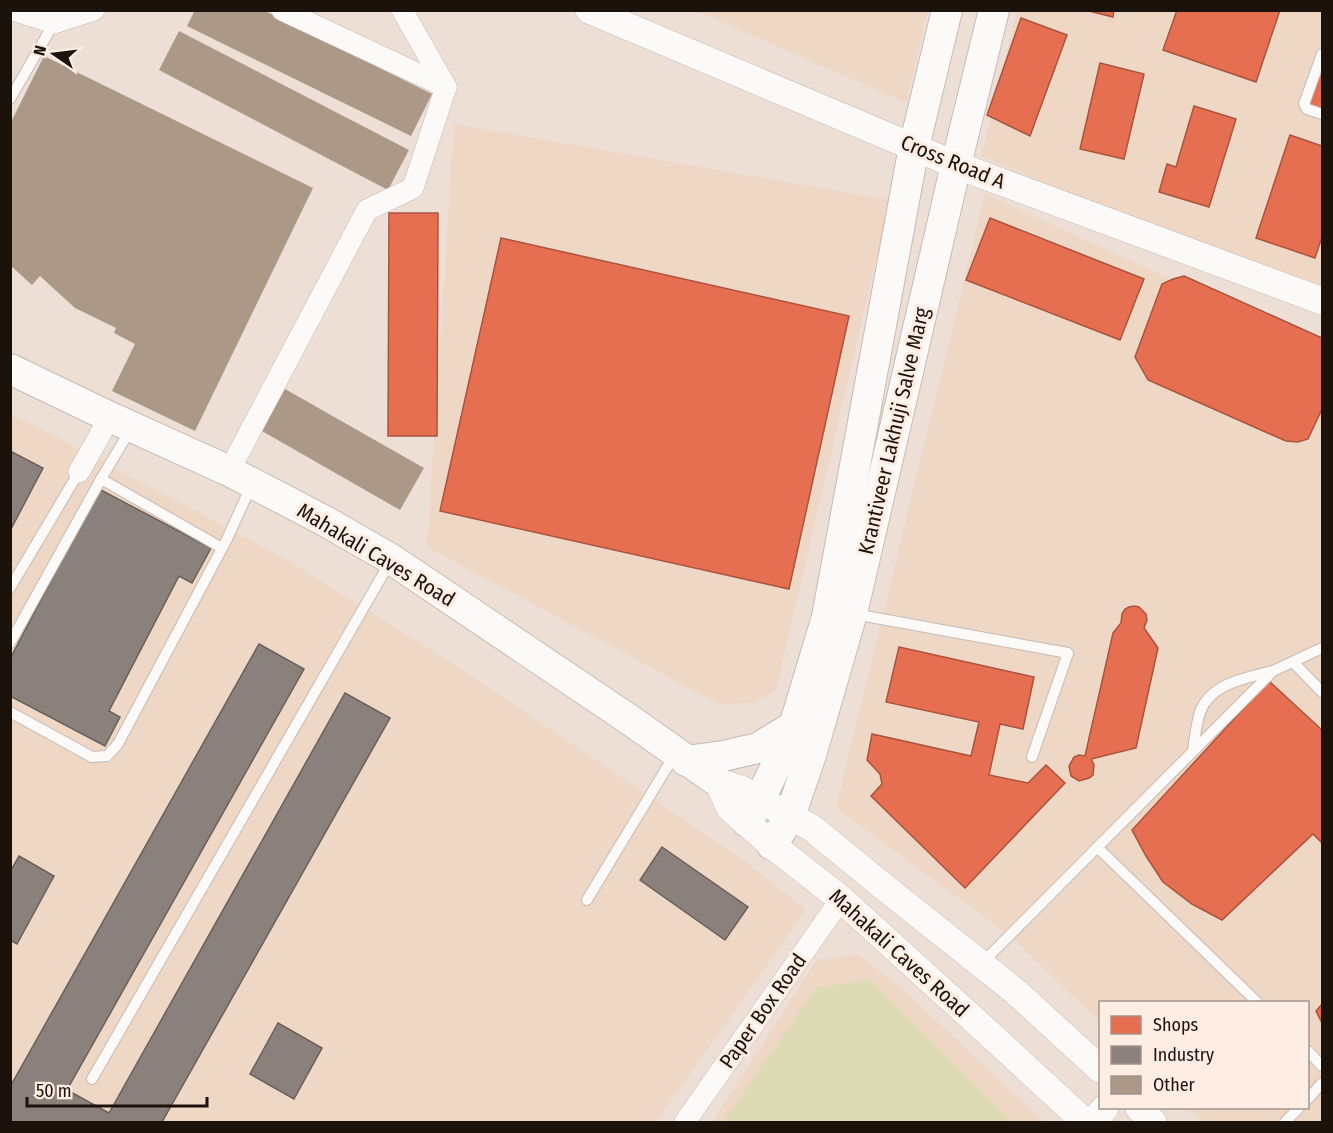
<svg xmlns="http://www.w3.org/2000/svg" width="1333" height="1133" viewBox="0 0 1333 1133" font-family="'Fira Sans Condensed',sans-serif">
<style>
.built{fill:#efd7c6}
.green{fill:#dcdbb3}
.shops{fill:#e76f51;stroke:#aa533c;stroke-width:1.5}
.industry{fill:#8a817c;stroke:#69605a;stroke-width:1.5}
.building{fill:#ab9886}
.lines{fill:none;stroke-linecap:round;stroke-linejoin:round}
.service-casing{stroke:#c5bbb2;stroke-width:12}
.minor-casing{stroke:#c5bbb2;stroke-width:22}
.tertiary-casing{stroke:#c5bbb2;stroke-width:28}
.secondary-casing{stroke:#c5bbb2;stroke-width:32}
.service{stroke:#fcfaf9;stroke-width:10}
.minor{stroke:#fcfaf9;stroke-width:21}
.tertiary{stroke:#fcfaf9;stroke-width:27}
.secondary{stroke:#fcfaf9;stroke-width:30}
.labels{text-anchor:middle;stroke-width:6;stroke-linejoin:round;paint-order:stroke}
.street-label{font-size:21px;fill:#1b120c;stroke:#fdede2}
</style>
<rect width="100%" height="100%" fill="#eddfd5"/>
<g class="built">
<polygon points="697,11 928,11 906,103"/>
<polygon points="1017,11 1322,11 1322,298 981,156"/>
<polygon points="454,124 890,200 776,690 753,703 719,704 427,547"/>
<polygon points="985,194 1322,348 1322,1122 1203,1122 1187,1108 1308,1108 1308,1002 1100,1002 1100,1023 1014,939 836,808"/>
<polygon points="11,415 36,426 284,558 460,668 745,861 806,910 656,1122 11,1122"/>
<polygon points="858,954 906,992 1044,1122 712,1122 816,961"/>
</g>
<polygon class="green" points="870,980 1012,1122 723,1122 816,988"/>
<g class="shops">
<polygon points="1085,10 1114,10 1113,17"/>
<polygon points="1177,10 1280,10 1256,82 1163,50"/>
<polygon points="1021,18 1067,35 1030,136 987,115"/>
<polygon points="1322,60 1322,111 1308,106"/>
<polygon points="1100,63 1144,74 1124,159 1080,149"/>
<polygon points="1194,106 1236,119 1209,207 1159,192 1167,164 1176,167"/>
<polygon points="1290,135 1322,146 1322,237 1315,258 1256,238"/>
<polygon points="389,213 438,213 437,436 388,436"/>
<polygon points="990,218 1144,279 1120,340 966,280"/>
<polygon points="501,238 849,316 789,589 440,511"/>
<polygon points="1184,276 1322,338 1322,409 1308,439 1298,442 1286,441 1148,380 1135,357 1162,284 1173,279"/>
<polygon points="1134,606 1139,607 1146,614 1147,620 1144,628 1158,648 1136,748 1091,759 1094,765 1093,775 1089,778 1079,781 1071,776 1069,766 1074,757 1079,755 1085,756 1113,633 1121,623 1122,614 1125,609 1129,607"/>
<polygon points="899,647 1034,677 1023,729 1000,724 989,775 1028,783 1046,765 1065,783 965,888 871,796 882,784 880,774 867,760 872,734 971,756 979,722 886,702"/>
<polygon points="1269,681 1322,730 1322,843 1313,834 1222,920 1192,904 1163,882 1146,856 1132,830"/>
<polygon points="1322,1004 1322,1023 1316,1011"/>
</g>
<g class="industry">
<polygon points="10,451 43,468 10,531"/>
<polygon points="99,489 211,548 192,583 179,576 109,711 120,717 105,746 10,696 10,659"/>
<polygon points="259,644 304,669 67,1090 109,1113 345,693 390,718 162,1122 10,1122 10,1087"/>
<polygon points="662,847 748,907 725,940 640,880"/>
<polygon points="19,856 54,876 17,944 10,940 10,872"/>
<polygon points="278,1023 322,1048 294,1099 250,1074"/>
</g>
<g class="building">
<polygon points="195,10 263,10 432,94 411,136 187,26"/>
<polygon points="179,31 409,150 388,190 159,70"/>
<polygon points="44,56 313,188 195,431 112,391 135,344 114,333 116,328 75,308 40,276 32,285 10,265 10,124"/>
<polygon points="285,389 424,468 400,510 262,431"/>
</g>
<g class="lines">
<defs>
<g id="service">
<polyline points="1322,54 1304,104 1307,109 1322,114"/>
<polyline points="10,99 54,23"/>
<polyline points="101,479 222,548"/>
<polyline points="10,588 79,472"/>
<polyline points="854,614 1068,653 1032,757"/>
<polyline points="10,643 101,479 132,427"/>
<polyline points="1293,662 1322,692"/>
<polyline points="10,712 92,757 107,756 118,744 227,539 252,484"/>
<path d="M1193,750C1195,738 1196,724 1200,712C1211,683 1246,678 1272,671"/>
<polyline points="1097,847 1257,1002"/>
<polyline points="587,900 675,754"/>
<polyline points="982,963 1273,671 1322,648"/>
<polyline points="1308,1051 1322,1066"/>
<polyline points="92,1079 390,562"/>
<polyline points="1308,1099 1322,1083"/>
<polyline points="1285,1122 1299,1108"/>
</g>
<g id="minor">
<polyline points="13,10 54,23 94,10"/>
<polyline points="282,10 446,87"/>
<polyline points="229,471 367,210 413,188 446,87 402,10"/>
<polyline points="79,472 110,417"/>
<polyline points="685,1122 841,899"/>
</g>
<g id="tertiary">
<polyline points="589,10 956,165 1322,301"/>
<polyline points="718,782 730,808 772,845 841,899 994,1038 1085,1122"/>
<polyline points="718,782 741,789 812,828 884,887 1016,992 1100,1069"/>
<polyline points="1139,1108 1153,1122"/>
<polyline points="1092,1122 1105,1108"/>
</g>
<g id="secondary">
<polyline points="10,369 110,417 229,471 325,521 391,559 627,718 718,782"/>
<polyline points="686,761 723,756 758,748 794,726"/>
<polyline points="747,822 760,799 792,733 827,617 914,147 947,10"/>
<polyline points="772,845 790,816 811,755 852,613 956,165 994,10"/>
</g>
</defs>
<use href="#service" class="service-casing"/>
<use href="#minor" class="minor-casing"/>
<use href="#tertiary" class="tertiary-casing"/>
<use href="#secondary" class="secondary-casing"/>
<use href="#service" class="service"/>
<use href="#minor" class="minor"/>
<use href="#tertiary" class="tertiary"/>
<use href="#secondary" class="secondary"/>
</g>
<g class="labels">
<g class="street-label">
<text transform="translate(953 162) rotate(22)" y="7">Cross Road A</text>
<text transform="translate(894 431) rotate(-77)" y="7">Krantiveer Lakhuji Salve Marg</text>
<text transform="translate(376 555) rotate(31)" y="7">Mahakali Caves Road</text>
<text transform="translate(899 953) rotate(42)" y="7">Mahakali Caves Road</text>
<text transform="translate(763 1011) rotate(-55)" y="7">Paper Box Road</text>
</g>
</g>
<rect width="1333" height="1133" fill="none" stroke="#1b120c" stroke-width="24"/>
<rect x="1099" y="1001" width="210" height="108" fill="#fdede2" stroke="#a3958c" stroke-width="1.5"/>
<rect x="1111" y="1016" width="30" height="18" fill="#e76f51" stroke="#a3958c" stroke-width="1.5"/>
<text x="1153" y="1031" font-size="18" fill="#1b120c">Shops</text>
<rect x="1111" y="1046" width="30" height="18" fill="#8a817c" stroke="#a3958c" stroke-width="1.5"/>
<text x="1153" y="1061" font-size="18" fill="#1b120c">Industry</text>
<rect x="1111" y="1076" width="30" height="18" fill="#ab9886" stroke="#a3958c" stroke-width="1.5"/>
<text x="1153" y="1091" font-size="18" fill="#1b120c">Other</text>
<g transform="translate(54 54) rotate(284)" stroke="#fdede2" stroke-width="4.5" paint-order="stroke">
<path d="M0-4.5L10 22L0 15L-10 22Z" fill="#1b120c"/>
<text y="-9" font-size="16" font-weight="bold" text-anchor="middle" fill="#1b120c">N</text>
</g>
<path d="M27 1097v9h180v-9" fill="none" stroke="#1b120c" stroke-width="3"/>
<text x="36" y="1097" font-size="18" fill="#1b120c" stroke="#fdede2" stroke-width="4.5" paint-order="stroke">50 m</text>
</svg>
